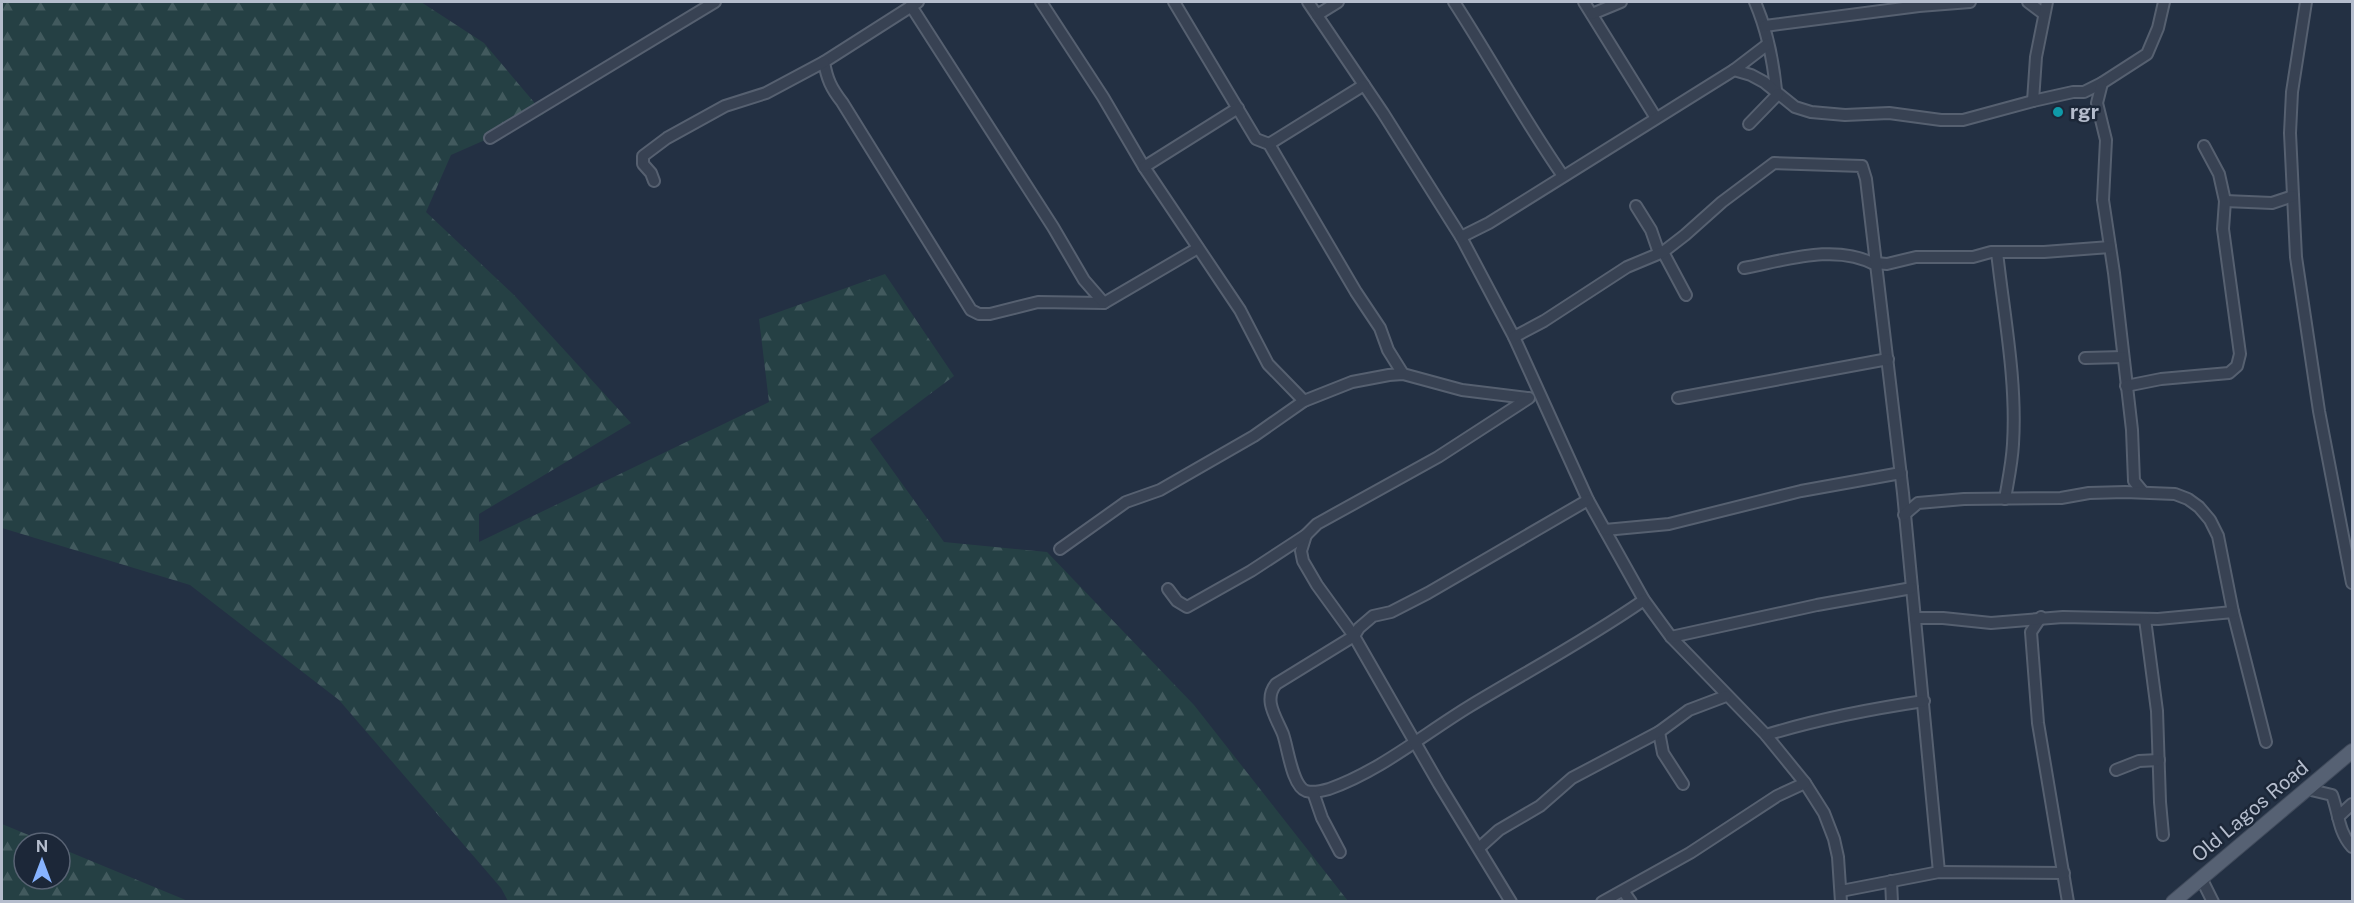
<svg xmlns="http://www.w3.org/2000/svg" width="2354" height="903" viewBox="0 0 2354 903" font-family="'Public Sans',sans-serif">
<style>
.forest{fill:url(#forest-firs)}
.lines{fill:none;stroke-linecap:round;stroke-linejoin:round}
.minor-casing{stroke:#566070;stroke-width:14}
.major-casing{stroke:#414b5c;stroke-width:16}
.minor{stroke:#384253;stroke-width:10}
.major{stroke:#566173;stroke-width:14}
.culture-dot{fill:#0f9aa8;stroke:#1c2738;stroke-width:2}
.labels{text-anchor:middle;stroke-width:5;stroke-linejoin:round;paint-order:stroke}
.poi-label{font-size:20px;font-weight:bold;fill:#b5bdcd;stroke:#1c2738;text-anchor:start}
.street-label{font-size:20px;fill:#b5bdcd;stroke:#1c2738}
</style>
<defs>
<pattern id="forest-firs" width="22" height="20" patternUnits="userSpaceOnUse" patternTransform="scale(1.5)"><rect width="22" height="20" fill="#254044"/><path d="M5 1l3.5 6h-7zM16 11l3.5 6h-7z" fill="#425a5e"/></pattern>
</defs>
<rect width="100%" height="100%" fill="#233043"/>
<g class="forest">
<polygon points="2,2 421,2 484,43 544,114 451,155 426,212 514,295 631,423 479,514 479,542 769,402 759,319 885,274 954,376 870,439 944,542 1047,552 1194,705 1348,901 508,901 501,888 339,700 190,585 2,528"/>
<polygon points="2,824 48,843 24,843 24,879 60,879 60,848 188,901 2,901"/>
</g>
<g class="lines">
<defs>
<g id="minor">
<path d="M918,2L824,62C827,79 831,88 842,102L971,310L979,314H990L1038,302L1104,303L1198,248"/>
<polyline points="1041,2 1103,97 1144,167 1240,310 1268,364 1304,401"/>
<polyline points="1174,2 1256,139 1269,144 1356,292 1380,328 1388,350 1403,374"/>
<polyline points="1308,2 1383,113 1461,237 1514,337 1588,500 1644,600 1671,637 1766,735 1805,783 1824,813 1834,839 1838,857 1841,902"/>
<path d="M1454,2C1491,59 1524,120 1563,176"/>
<polyline points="1584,2 1656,118"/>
<path d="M1755,2C1767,30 1773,59 1776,90"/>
<polyline points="2028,2 2044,14"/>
<polyline points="2306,2 2292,92 2290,133 2296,257 2319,411 2352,583"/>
<polyline points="911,6 1053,227 1084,280 1104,303"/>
<polyline points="1592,14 1621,2"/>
<polyline points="1317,15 1338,2"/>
<polyline points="1765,26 1919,6 1970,2"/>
<polyline points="1734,70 1751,75 1764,82 1795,107 1811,112 1845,115 1889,113 1941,120 1963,120 2033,101 2073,92 2084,92 2102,83 2147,54 2158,28 2164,2"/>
<polyline points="2102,83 2097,103 2106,140 2103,200 2114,273 2132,430 2134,481 2143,492"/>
<polyline points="2033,101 2036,57 2047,2"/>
<polyline points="1749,124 1778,94"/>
<polyline points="490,138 715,2"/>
<polyline points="1269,144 1364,85"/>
<polyline points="1144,167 1238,108"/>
<polyline points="654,181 651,173 643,164 643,156 667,138 725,106 766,93 824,62"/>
<polyline points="2225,201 2272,203 2293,196"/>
<polyline points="1636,206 1651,230 1659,253"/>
<polyline points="1461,237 1489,223 1734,70 1768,44"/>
<polyline points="1663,252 1686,295"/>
<path d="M1997,252C2004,316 2017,380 2013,444C2012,463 2008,481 2005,499"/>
<polyline points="1875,263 1887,264 1916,257 1973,257 1991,252 2044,252 2110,247"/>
<path d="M1744,268C1786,260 1837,243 1876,265"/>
<polyline points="1514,337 1544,321 1627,267 1663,252 1685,235 1722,202 1774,163 1862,166 1866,179 1903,493 1939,872"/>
<polyline points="2085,358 2123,357"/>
<polyline points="2126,386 2161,379 2229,373 2237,366 2240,354 2223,229 2225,201 2219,174 2204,146"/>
<polyline points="1678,398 1888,359"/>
<path d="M1588,500L1428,593L1391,612L1373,616L1359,628L1354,636L1276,684C1263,700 1276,717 1283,734C1288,748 1292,786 1306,791C1313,793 1322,791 1329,789C1380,771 1424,734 1470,706C1528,671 1588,639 1644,600"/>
<polyline points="1904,515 1918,503 1964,499 2061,498 2089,493 2125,492 2175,494 2188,499 2199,507 2210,520 2218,536 2233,612 2266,742"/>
<polyline points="1605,530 1669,524 1801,491 1901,473"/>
<polyline points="1306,535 1301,551 1303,561 1317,585 1354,636 1439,784 1511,902"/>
<polyline points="1060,549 1126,502 1160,490 1254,436 1304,401 1352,382 1389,375 1403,374 1462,390 1527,398"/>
<polyline points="1168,589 1177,601 1187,607 1251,571 1306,535 1317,524 1438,457 1529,398"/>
<polyline points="2041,617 2031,632 2038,723 2068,902"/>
<polyline points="1915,618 1943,618 1991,623 2063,617 2158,619 2233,612"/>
<polyline points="2145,619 2157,711 2160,802 2163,835"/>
<polyline points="1671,637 1817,605 1912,588"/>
<polyline points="1659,732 1663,753 1683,784"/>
<path d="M1766,735C1818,719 1870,709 1924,701"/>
<polyline points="2116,770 2139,761 2159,760"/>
<path d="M2307,789L2332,795C2339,814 2338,831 2352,847"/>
<polyline points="1313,792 1322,818 1340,852"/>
<polyline points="2338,817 2352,804"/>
<polyline points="1479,848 1499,830 1540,806 1572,778 1659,732 1689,710 1726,696"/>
<polyline points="2201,878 2213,902"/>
<polyline points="1891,881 1892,902"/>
<polyline points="1841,891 1939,872 2064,873"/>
<polyline points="1624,892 1631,902"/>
<polyline points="1602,902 1690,853 1777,796 1805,783"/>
</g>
<polyline id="major" points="2173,902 2352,751"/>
</defs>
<use href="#minor" class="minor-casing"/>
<use href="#major" class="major-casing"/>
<use href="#minor" class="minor"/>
<use href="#major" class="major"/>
</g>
<circle class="culture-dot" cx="2058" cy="112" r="6"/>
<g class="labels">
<g class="poi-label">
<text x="2070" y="119">rgr</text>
</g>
<g class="street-label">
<text transform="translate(2250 811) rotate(-40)" y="7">Old Lagos Road</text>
</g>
</g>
<rect width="2354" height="903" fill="none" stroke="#b5bdcd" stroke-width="6"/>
<g transform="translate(42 861)"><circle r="28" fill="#1c2738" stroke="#596374" stroke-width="1.5"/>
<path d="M0-4.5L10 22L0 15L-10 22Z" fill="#87b3ff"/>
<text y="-9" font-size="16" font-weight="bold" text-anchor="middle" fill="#b5bdcd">N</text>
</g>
</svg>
